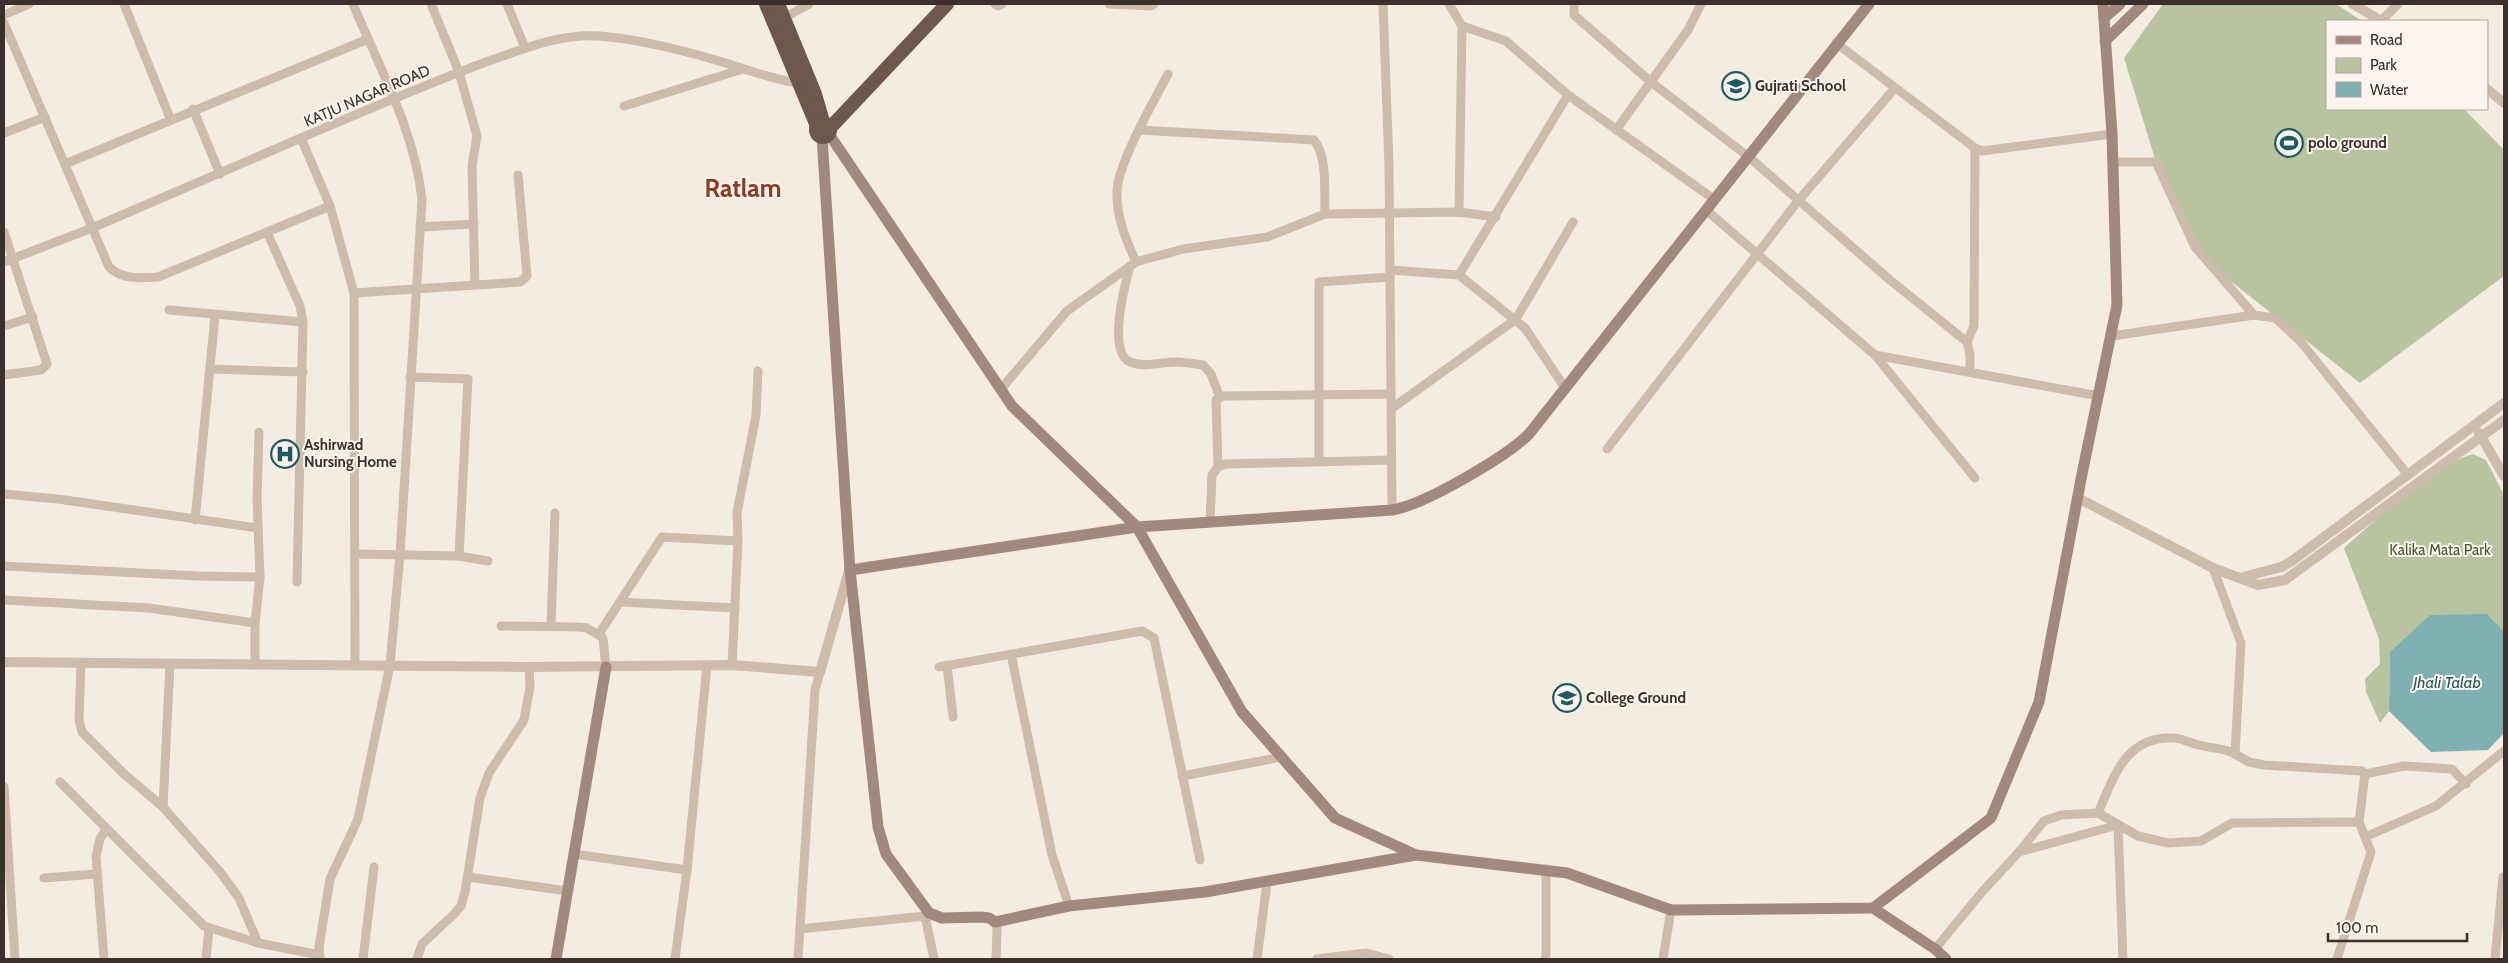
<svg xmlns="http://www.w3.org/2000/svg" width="2508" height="963" viewBox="0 0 2508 963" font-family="Cabin,sans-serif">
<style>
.green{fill:#b8c4a0}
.water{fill:#7fb0b2}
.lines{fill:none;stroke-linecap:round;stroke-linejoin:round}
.minor{stroke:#cdbbac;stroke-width:9}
.tertiary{stroke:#cdbbac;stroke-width:10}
.secondary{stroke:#a18a7d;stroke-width:11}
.trunk{stroke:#6c584f;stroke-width:14}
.labels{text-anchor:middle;stroke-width:4;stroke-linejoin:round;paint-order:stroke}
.poi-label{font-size:15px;font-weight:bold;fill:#3b302b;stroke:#fbf5ee;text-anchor:start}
.street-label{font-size:15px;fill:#3b302b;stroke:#fbf5ee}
.park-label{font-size:15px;fill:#4a5a2e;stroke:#fbf5ee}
.water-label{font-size:16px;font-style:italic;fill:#1f5a5e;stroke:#fbf5ee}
.town-label{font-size:25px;font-weight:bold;fill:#8c3b22;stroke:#fbf5ee}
</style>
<rect width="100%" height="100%" fill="#f4ebe1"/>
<g class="green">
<polygon points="2163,4 2336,4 2362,21 2327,21 2327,109 2464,109 2504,150 2504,276 2360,383 2210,265 2195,247 2156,162 2124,58"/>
<path d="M2473,454L2486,460L2504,495V631L2487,614L2390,652L2389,711L2380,723L2366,692L2365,679L2380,664L2379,639L2344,548C2378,518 2430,467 2473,454Z"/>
</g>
<polygon class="water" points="2487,614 2504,631 2504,733 2488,750 2431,752 2389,711 2390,652 2430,615"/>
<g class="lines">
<g class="minor">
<polyline points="124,4 170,118"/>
<polyline points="431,4 459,72 477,136 472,166 475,285"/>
<polyline points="507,4 525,48"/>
<polyline points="995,4 998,6 1002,4"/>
<polyline points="1109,4 1151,6 1154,4"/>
<polyline points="1383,4 1389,165 1392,510"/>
<polyline points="1449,4 1462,26 1459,212"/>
<polyline points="1574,4 1574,15 1651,82 1750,158 1890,280 1967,342 1970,355 1970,372"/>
<polyline points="4,15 29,4"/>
<polyline points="784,18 809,4"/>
<polyline points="2381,21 2398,4"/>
<path d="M4,23L109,267C122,280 141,278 158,277L330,206L301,138C362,112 424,85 486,62C523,49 560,33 600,36C639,39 691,52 729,64C752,71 774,80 798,83"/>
<polyline points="1462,26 1506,41 1568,95 1715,200"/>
<polyline points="1836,43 1975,148 1982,151 2112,134"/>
<polyline points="624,106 743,69"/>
<polyline points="193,109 220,174"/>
<path d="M1139,130L1314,140C1328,158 1324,192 1325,214"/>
<polyline points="1616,130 1688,30 1701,4"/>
<polyline points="4,133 45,117"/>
<polyline points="2112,162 2156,162 2195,247 2254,315"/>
<polyline points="65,164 368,39"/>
<polyline points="330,206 354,293 355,665"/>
<polyline points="1706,210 1875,355 2099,396"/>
<polyline points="420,227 474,224"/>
<polyline points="4,232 47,364 41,370 4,375"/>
<polyline points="267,232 300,306 303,322 297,582"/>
<polyline points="4,262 92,228 301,138"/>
<path d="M1136,262C1126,240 1116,216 1117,191C1118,163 1154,101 1168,74"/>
<path d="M1130,266C1125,284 1107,352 1130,362C1145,368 1161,362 1176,362C1185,362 1194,364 1203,365L1211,374L1220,398"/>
<polyline points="1390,270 1459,275 1525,328 1565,388"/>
<polyline points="1459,275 1568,95"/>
<polyline points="354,293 520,282 527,276 518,175"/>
<polyline points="169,310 303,322"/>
<polyline points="4,326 33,317"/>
<polyline points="2112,336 2254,315 2275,318 2300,341 2408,475"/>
<polyline points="1967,342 1974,326 1975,148"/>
<polyline points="1875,355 1975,478"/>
<polyline points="211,369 303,372"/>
<polyline points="410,377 468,379 459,556"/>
<polyline points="1001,389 1067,311 1136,262 1183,249 1267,237 1325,214 1459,212 1496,217"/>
<polyline points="1391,409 1516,319 1573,222"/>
<polyline points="1607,449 1798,201 1895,88"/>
<polyline points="1319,462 1319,282 1390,277"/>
<polyline points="1218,467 1216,400 1223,396 1391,394"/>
<polyline points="4,494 58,499 258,528"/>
<polyline points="195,520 215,316"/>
<polyline points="1210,522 1212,475 1218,467 1225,464 1392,460"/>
<polyline points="356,554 459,556 488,561"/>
<polyline points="4,566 198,576 260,577"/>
<path d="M2213,568L2241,643L2235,754C2223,747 2212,749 2199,745C2191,743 2181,738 2173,738C2125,736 2114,777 2098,813L2138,836L2168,843L2201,841L2232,823L2359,822L2371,852L2337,959"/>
<polyline points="4,600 149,608 255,623"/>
<polyline points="620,602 735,608"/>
<polyline points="501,626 579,627 587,628 603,638 606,667"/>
<polyline points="551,626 555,513"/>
<polyline points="599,634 662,537 738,541"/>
<polyline points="1011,654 1052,855 1069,906"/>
<polyline points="81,663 79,720 82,732 123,773 163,807 220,872 239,898 258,943"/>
<polyline points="255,664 255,623 260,577 257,498 259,432"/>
<polyline points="732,665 738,541 737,513 756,415 758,371"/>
<polyline points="947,665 953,717"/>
<polyline points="939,667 1142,631 1154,638 1200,860"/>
<polyline points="2235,754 2249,762 2264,765 2362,771 2365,774 2359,822"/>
<polyline points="2365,774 2404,766 2452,769 2466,784"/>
<polyline points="1182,776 1282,757"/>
<polyline points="60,782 204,926 258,943 320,955"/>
<polyline points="4,787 15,959"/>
<polyline points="163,807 170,663"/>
<polyline points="2118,825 2123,959"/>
<polyline points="2365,837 2436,806 2504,751"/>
<polyline points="2019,852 2044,821 2061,815 2098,813"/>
<polyline points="574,854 687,870"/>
<polyline points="1546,869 1546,959"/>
<polyline points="468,877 568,891"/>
<polyline points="44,878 97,874"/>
<polyline points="925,916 934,959"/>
<polyline points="995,922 997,929 996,959"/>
<polyline points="800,929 925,916 929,913"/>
<polyline points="1935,949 1982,892 2019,852 2118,825"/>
<polyline points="104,959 96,856 100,839 106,829"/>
<polyline points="206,959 209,928"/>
<path d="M320,959L319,947L330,879L358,819L390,665L400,554L422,200C415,131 379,67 353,4"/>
<polyline points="363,959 374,867"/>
<polyline points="417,959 422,944 453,915 461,906 465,892 480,798 489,773 524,720 530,687 529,667"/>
<polyline points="675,959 687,870 707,665"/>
<polyline points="798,959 815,690 820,672"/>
<polyline points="1257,959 1267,883"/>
<polyline points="1317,959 1366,953 1389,959"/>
<polyline points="1663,959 1671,910"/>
<polyline points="2495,959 2503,877"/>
</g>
<g class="tertiary">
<polyline points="2353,4 2381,21"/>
<polyline points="2487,89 2504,103"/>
<polyline points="2479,433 2504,476"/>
<polyline points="2078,498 2213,568 2258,585 2285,580 2504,420"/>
<polyline points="2240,578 2281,567 2292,561 2504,403"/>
<polyline points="4,662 526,667 732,665 820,672 849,571"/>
</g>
<g class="secondary">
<polyline points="2104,18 2120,4"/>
<polyline points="2105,41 2143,4"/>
<polyline points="829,134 1012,406 1137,527 1242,712 1335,818 1416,855 1567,873 1671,910 1873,908 1991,818 2039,702 2082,474 2117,305 2112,134 2103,4"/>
<polyline points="822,137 850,570 878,827 886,854 929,913 942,918 981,917 989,918 995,922 1069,906 1205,892 1416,855"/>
<path d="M850,570L1137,527L1392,510C1424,505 1506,457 1529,434L1869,4"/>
<polyline points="1873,908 1935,949 1946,959"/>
<polyline points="556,959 606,667"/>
</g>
<g class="trunk">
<polyline points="766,4 817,126"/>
<polyline points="778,4 815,94 823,122"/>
<circle cx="823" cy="130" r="7"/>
<polyline points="830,128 947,4"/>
</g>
</g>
<defs>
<symbol id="school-ring" viewBox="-11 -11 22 22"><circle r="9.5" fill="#fbf5ee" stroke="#1f5a5e" stroke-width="1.5"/><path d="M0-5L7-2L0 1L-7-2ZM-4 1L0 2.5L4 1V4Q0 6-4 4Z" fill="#1f5a5e"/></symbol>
<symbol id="stadium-ring" viewBox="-11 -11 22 22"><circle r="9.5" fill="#fbf5ee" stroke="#1f5a5e" stroke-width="1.5"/><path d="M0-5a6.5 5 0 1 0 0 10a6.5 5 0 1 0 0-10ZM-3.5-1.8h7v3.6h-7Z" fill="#1f5a5e"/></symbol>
<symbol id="hospital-ring" viewBox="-11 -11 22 22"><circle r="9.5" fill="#fbf5ee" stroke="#1f5a5e" stroke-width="1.5"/><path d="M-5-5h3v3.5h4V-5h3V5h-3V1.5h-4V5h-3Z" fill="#1f5a5e"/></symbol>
<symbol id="university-ring" viewBox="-11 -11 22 22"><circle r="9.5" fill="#fbf5ee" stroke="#1f5a5e" stroke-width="1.5"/><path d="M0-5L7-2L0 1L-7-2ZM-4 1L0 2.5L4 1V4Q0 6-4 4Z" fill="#1f5a5e"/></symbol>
</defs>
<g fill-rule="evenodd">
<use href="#school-ring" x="1720" y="70" width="32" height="32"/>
<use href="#stadium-ring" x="2273" y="127" width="32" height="32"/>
<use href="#hospital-ring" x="269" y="438" width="32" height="32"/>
<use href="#university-ring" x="1551" y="682" width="32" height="32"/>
</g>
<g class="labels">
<g class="poi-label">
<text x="1755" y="91">Gujrati School</text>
<text x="2308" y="148">polo ground</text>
<text x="304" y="450">Ashirwad<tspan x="304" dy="17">Nursing Home</tspan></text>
<text x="1586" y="703">College Ground</text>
</g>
<g class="street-label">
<text transform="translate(367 96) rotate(-23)" y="5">KATJU NAGAR ROAD</text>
</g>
<g class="park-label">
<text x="2440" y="555">Kalika Mata Park</text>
</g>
<g class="water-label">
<text x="2447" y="688">Jhali Talab</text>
</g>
<g class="town-label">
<text x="743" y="197">Ratlam</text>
</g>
</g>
<rect width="2508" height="963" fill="none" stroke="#3b302b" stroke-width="10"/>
<rect x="2326" y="20" width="162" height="90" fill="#fbf5ee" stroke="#aea6a0"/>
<rect x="2336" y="36" width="25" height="8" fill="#a18a7d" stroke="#aea6a0"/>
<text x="2370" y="45" font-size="15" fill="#3b302b">Road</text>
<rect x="2336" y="58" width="25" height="15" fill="#b8c4a0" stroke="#aea6a0"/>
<text x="2370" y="70" font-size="15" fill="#3b302b">Park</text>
<rect x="2336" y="82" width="25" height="15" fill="#7fb0b2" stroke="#aea6a0"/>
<text x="2370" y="95" font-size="15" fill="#3b302b">Water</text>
<path d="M2328 933v8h139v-8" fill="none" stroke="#3b302b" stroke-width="2.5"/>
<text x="2336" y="933" font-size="15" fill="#3b302b" stroke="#fbf5ee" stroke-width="4" paint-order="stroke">100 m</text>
</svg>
